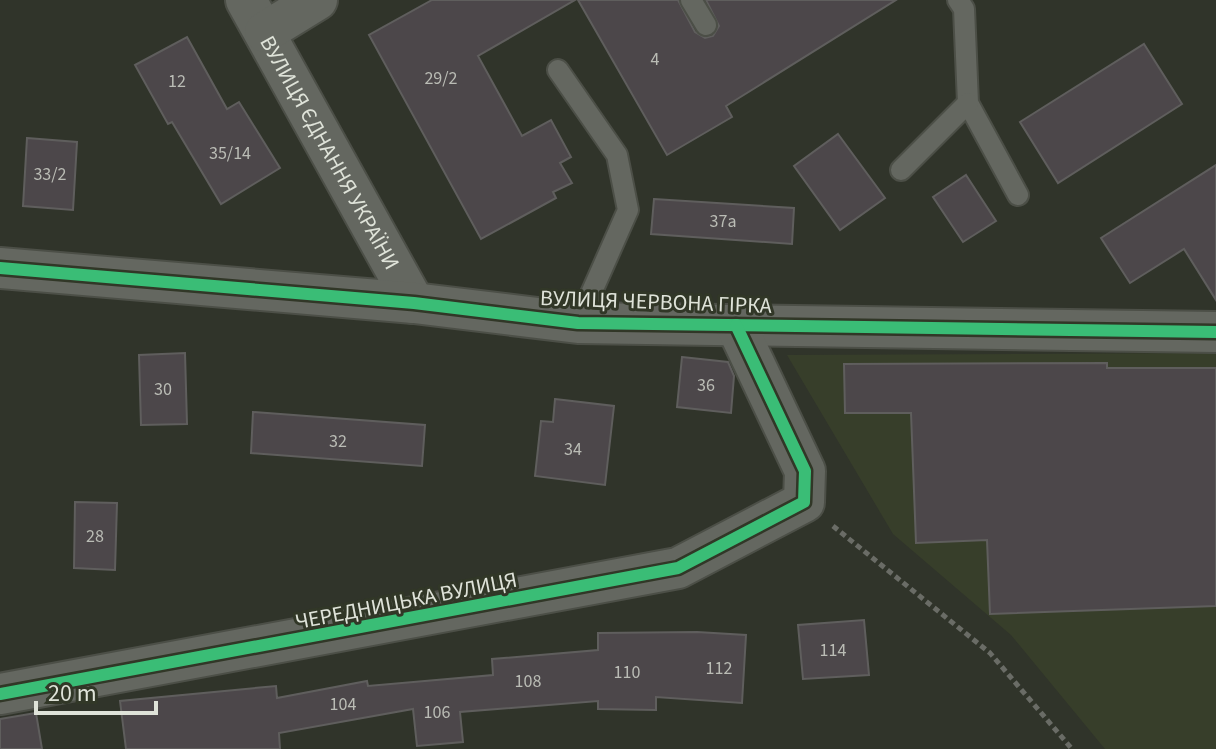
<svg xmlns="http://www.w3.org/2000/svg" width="1216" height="749" viewBox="0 0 1216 749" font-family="'Source Sans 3',sans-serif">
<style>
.built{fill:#373e2a}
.building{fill:#4c474a;stroke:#5f5e5d;stroke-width:2}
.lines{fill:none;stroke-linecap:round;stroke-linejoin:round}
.service-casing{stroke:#4c4f47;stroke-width:24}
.minor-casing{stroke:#4c4f47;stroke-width:44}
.path{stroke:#6a6c66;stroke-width:5;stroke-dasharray:6 4;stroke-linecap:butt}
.service{stroke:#646760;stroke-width:20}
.minor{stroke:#646760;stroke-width:40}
.cycleway-casing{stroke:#313727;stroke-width:17}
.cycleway{stroke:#3abd76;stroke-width:12}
.labels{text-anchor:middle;stroke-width:6;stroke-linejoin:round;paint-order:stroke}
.number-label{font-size:18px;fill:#babcb5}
.street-label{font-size:22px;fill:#dfe3d9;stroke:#313727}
</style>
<rect width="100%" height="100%" fill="#30342a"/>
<polygon class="built" points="1216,353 1216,749 1105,749 1011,635 893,534 787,355"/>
<g class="building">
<polygon points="432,0 575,0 478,56 522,136 551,120 571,157 560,163 572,183 553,192 556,198 481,239 369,35"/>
<polygon points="578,0 678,0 695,32 705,38 713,36 719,26 706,0 896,0 726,106 732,117 667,155"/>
<polygon points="187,37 227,109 239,102 280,168 221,204 172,122 168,124 135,65"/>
<polygon points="1144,44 1182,104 1058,183 1020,122"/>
<polygon points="838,134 885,198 840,230 794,166"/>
<polygon points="27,138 77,142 73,210 23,206"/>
<polygon points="1216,165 1216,300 1184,249 1130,283 1101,238"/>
<polygon points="966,175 996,221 963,242 933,197"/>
<polygon points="654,199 794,208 792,244 651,234"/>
<polygon points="185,353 187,424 141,425 139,355"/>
<polygon points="682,357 728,362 734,376 731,413 677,407"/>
<polygon points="1107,363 1107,368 1216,368 1216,606 990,614 987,540 916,543 911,413 845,413 844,364"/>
<polygon points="555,399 614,406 605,485 535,476 541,421 553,422"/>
<polygon points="253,412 425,425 422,466 251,453"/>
<polygon points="75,502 117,503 115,570 74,568"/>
<polygon points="864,620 869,675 803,679 798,625"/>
<polygon points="697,632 746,635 742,703 656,697 656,710 598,709 598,701 460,712 463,742 417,746 413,709 279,733 280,749 126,749 120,701 276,686 277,698 367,681 368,686 493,675 492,659 598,650 598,633"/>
<polygon points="36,713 42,749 0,749 0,719"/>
</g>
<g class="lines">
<defs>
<g id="service">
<polyline points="691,0 706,25"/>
<polyline points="958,0 964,9 968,103 1018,195"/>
<polyline points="558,70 617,155 628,210 578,323"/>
<polyline points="901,170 968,103"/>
</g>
<g id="minor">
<path id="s1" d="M246,0L414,303"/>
<polyline points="265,32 317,0"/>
<polyline points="0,268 414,303 578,323 1216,332"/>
<polyline points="0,694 678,568 804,502 805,471 736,325"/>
</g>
</defs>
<use href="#service" class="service-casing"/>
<use href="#minor" class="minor-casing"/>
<polyline class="path" points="833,526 990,653 1072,749"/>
<use href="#service" class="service"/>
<use href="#minor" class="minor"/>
<defs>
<g id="cycleway">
<polyline points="0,268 414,303 578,323 1216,332"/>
<polyline points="0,694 678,568 804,502 805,471 736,325"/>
</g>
</defs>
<use href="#cycleway" class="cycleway-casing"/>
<use href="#cycleway" class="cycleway"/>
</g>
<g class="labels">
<g class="number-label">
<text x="655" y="65">4</text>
<text x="441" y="84">29/2</text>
<text x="177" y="87">12</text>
<text x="230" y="159">35/14</text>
<text x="50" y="180">33/2</text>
<text x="723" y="227">37а</text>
<text x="706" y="391">36</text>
<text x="163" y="395">30</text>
<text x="338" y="447">32</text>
<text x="573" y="455">34</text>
<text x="95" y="542">28</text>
<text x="833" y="656">114</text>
<text x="719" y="674">112</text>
<text x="627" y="678">110</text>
<text x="528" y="687">108</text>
<text x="343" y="710">104</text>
<text x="437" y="718">106</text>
</g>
<g class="street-label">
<text dy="8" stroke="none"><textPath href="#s1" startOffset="174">ВУЛИЦЯ ЄДНАННЯ УКРАЇНИ</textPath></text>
<text transform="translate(656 301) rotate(2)" y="8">ВУЛИЦЯ ЧЕРВОНА ГІРКА</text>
<text transform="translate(406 600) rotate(-11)" y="8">ЧЕРЕДНИЦЬКА ВУЛИЦЯ</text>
</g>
</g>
<path d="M36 701v12h120v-12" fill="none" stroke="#dfe3d9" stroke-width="4"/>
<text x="48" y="701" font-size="24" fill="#dfe3d9" stroke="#313727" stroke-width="6" paint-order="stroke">20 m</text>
</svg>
